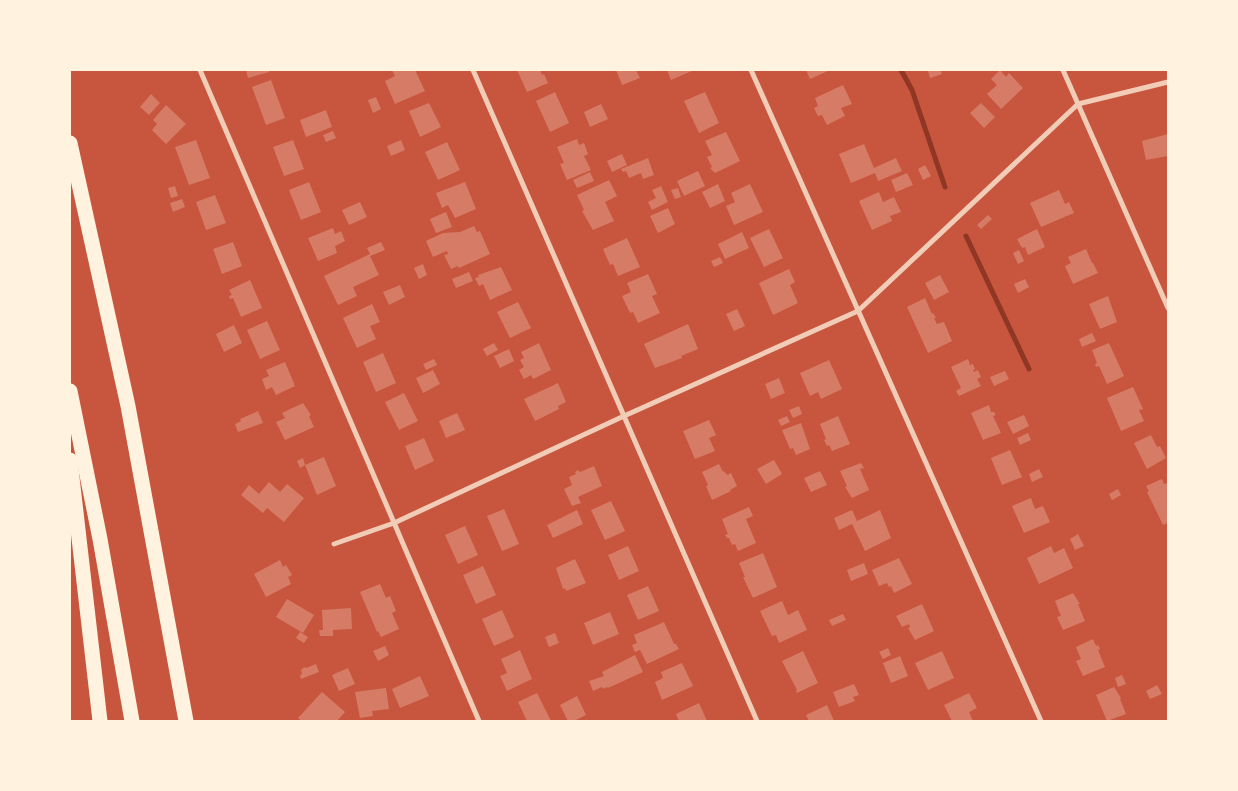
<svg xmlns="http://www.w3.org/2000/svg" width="1238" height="791" viewBox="0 0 1238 791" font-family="'Alegreya Sans',sans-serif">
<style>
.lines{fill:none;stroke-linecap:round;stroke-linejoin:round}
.stream{stroke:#8f3625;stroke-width:5}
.building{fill:#d67c66}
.minor{stroke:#f1ccb7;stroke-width:5}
.motorway{stroke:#fff3e0;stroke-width:15}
</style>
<rect width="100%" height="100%" fill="#c8553d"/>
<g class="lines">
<g class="stream">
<polyline points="901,70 912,90 945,187"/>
<polyline points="966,236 1029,369"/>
</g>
</g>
<g class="building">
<polygon points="246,70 269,70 269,72 248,78"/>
<polygon points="392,70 415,70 425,91 395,104 385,81 395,76"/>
<polygon points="517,70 540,70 542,75 544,74 548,83 527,92"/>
<polygon points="616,70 636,70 640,78 622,85"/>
<polygon points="667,70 694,70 671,80"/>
<polygon points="806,70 830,70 810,79"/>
<polygon points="933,70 940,70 942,74 930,78 928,71"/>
<polygon points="1000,70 1006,77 1009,73 1023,88 1001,109 987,94 997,85 991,79"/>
<polygon points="271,80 285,118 266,125 252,87"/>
<polygon points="843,85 852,104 841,108 845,116 827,125 822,115 818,116 814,108 818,106 815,98"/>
<polygon points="555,92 569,123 550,132 536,101"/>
<polygon points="705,92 719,123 699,133 684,101"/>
<polygon points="151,94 160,103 149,115 140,107"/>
<polygon points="376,97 381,109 373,113 368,100"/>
<polygon points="429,103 441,127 420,137 409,111"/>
<polygon points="981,103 995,117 984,128 970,113"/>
<polygon points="601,104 608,119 590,127 584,112"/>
<polygon points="166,105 186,124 166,144 152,130 157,124 153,120"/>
<polygon points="326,110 332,127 306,137 300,120"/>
<polygon points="333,131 336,138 326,142 323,135"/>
<polygon points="726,132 740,161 715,173 710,168 712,167 707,157 712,155 705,141"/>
<polygon points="1168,134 1168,156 1146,160 1142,141"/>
<polygon points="577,139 579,145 584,143 588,154 584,156 591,170 567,180 560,164 564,163 557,147"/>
<polygon points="196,140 210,178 189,185 175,147"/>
<polygon points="293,140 304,169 284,176 273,147"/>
<polygon points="401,140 405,150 391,156 387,146"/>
<polygon points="447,142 460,170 438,180 425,152"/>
<polygon points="864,144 874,168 896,158 902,171 878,181 875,173 851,183 839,154"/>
<polygon points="622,154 627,165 612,172 607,161"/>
<polygon points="648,158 654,175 643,179 641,173 629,178 626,171 623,172 621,169"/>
<polygon points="925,165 931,176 923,180 918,169"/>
<polygon points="698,171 705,186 684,196 677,181"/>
<polygon points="590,172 594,181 577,188 573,180"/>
<polygon points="907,173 913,185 896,192 891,180"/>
<polygon points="609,180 617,196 605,202 614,221 593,230 582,211 584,210 577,195"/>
<polygon points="309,182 321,212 301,220 289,190"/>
<polygon points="465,182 476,209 455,218 448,205 442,208 436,193"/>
<polygon points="718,184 725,201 710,208 702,192"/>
<polygon points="750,184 763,212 734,225 726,206 735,202 731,193"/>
<polygon points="175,186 178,196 171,198 168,188"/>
<polygon points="661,186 668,202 652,210 648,202 656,198 652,190"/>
<polygon points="678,188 681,197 675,199 671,190"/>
<polygon points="1059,190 1065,204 1069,202 1074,213 1041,227 1030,203"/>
<polygon points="879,192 883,202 894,197 901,212 890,216 892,221 872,230 859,201"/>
<polygon points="215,195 226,223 206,230 196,202"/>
<polygon points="182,199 185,207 173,212 170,203"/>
<polygon points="360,202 367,217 349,225 342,210"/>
<polygon points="668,208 675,224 658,233 650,216"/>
<polygon points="446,212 452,227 436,233 430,219"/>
<polygon points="988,215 992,219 981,229 977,225"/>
<polygon points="474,226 477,232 480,231 490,254 459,268 458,266 451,269 444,255 448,254 447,251 433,257 426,241 443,233 460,232"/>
<polygon points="333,228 335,234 341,231 345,241 335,246 337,253 318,261 308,238"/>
<polygon points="769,229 783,258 764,267 750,238"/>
<polygon points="1037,229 1045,247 1028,255 1025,247 1022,248 1017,239"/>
<polygon points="742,232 749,248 725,259 718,244"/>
<polygon points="627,238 640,267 618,276 613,264 610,265 603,249"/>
<polygon points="233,242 242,266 222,274 213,249"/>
<polygon points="381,242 385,250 370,256 379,275 353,287 357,296 338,305 324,276 370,254 367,248"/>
<polygon points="1086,249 1092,263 1093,263 1098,273 1073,284 1065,266 1071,263 1068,257"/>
<polygon points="1019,250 1024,261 1018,264 1013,253"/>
<polygon points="720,257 723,263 714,267 711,261"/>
<polygon points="423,264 427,275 419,279 414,268"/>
<polygon points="501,267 512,290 490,300 483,284 479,286 475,278 479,277 478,275"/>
<polygon points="789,269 795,282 790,285 798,303 773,315 759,283"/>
<polygon points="469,272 473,281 456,288 452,279"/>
<polygon points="648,274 657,294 652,296 660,313 638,323 633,312 630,313 622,296 631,292 627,283"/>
<polygon points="940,275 949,292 934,300 925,283"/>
<polygon points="1025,279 1029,287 1018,293 1014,284"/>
<polygon points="250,280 262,308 241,317 233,298 230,299 229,296 232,295 229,290"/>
<polygon points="400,285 405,297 389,305 383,292"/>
<polygon points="1108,296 1117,322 1100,329 1089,304"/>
<polygon points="925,298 932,314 933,313 936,318 934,318 937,324 944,322 952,341 928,353 907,307"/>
<polygon points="518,302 531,328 510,338 497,312"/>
<polygon points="372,304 380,322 370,326 376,339 357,348 343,318"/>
<polygon points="737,309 745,326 734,331 726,314"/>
<polygon points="267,321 280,350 260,359 247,330"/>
<polygon points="688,324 698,349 681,356 682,358 655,368 644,344"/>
<polygon points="234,325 242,343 224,352 216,334"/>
<polygon points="1092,333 1096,341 1082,347 1079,339"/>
<polygon points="494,343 498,350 487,356 483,349"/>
<polygon points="539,343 551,370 533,379 531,375 524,379 519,370 524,367 520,360 524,358 521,352"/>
<polygon points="1109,343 1124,376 1107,384 1099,366 1096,367 1095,364 1097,363 1092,350"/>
<polygon points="509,349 514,361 500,368 494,356"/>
<polygon points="383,353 396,383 376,392 363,362"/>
<polygon points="434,359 437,365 426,370 423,364"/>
<polygon points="968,359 970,365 973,364 975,369 973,370 974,372 978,370 981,377 977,379 981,386 959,396 956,391 961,388 951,367"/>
<polygon points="829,360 842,389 821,399 818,392 810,396 800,373"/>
<polygon points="285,362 295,386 276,395 272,387 266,390 262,379 269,376 266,370"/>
<polygon points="433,370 440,384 423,393 416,378"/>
<polygon points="1005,371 1009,379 994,386 990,377"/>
<polygon points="779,378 785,393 771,399 765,384"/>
<polygon points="558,383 566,402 558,406 559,409 535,421 524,399"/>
<polygon points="1133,387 1143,409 1139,410 1144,421 1121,431 1107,398"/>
<polygon points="404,393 418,421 399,430 385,402"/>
<polygon points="303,403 311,415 309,416 314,427 285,440 276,422 285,418 282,413"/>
<polygon points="989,405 991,412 994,412 996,415 993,416 1001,433 983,440 971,413"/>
<polygon points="799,406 802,414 793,418 789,410"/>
<polygon points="258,411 263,423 238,432 235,424 241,421 240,419"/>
<polygon points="457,413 465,430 446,438 439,421"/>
<polygon points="1024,415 1029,426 1013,434 1007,422"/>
<polygon points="787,416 790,422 781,426 778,420"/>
<polygon points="838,416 850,444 832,451 829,445 827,446 824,440 826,439 820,424"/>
<polygon points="709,420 716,435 709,438 715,451 695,459 683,431"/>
<polygon points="801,423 810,449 796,455 793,448 790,449 782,430"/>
<polygon points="1028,433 1031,440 1020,445 1017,438"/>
<polygon points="1151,435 1157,447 1160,446 1166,458 1147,469 1134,443"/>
<polygon points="424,438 434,461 415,470 405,446"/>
<polygon points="1010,450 1022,477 1002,485 991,458"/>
<polygon points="324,457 336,486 317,495 305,465 300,468 297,461 303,458 305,465"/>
<polygon points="774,460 782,474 766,484 757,469"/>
<polygon points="861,463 864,468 860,469 869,490 852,498 845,487 847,486 840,471"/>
<polygon points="719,464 723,472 724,471 727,475 731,473 737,486 730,490 731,491 712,500 706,486 708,485 702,472"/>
<polygon points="594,466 602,486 578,497 581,503 572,506 564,489 572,485 569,477 576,474 575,472 578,470 580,472"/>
<polygon points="1039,469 1043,477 1032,482 1029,474"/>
<polygon points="820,471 827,485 811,492 804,478"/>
<polygon points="1162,479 1164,484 1168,483 1168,523 1163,525 1147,492 1149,491 1146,486"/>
<polygon points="269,482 280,492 287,484 304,498 284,522 267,508 263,513 241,495 249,485 259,494"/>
<polygon points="1118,489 1121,495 1112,500 1109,494"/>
<polygon points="1031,498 1035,509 1043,506 1050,522 1024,533 1012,506"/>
<polygon points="611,501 625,531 605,540 591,510"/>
<polygon points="749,507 753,516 746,519 756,543 738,551 735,544 732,545 729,538 727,538 725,535 728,534 722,519"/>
<polygon points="504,509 519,544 502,551 487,516"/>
<polygon points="577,510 583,524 553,538 547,525"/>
<polygon points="852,510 857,521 880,510 891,538 865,551 852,524 839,530 834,518"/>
<polygon points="465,526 478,555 458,564 445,535"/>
<polygon points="1078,534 1084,546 1075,550 1070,539"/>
<polygon points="628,546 639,571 619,580 608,555"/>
<polygon points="1051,546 1054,553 1064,548 1073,568 1039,584 1027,558"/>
<polygon points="763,553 777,587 753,598 743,577 745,577 739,563"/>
<polygon points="899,558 912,584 894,593 891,586 889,587 887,583 879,586 872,570"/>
<polygon points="575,559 586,583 566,591 565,588 563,589 556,568"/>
<polygon points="280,560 283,567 286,565 292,575 288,577 291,584 266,597 254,574"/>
<polygon points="864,563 868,574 851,581 847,570"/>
<polygon points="483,566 496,595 476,604 463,575"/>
<polygon points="380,584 386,598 390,596 396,611 392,613 399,629 381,637 378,631 377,632 360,592"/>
<polygon points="648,586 659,611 638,620 627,595"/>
<polygon points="1073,593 1080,604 1078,604 1085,621 1063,630 1057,617 1061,616 1055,601"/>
<polygon points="287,599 314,615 303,633 276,617"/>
<polygon points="782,601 788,615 798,610 807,630 779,643 776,635 772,636 760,611"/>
<polygon points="922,604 934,631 915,640 908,628 910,627 909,624 902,627 896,616"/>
<polygon points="351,608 352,629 333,630 333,636 320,636 319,630 323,630 322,610"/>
<polygon points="502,610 514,637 494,646 482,619"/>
<polygon points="610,612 619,634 593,645 584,623"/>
<polygon points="843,614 846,620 832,626 829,620"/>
<polygon points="664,622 674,644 676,644 679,649 647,664 640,650 635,652 632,645 637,643 634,635"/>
<polygon points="300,632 308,637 304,643 296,638"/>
<polygon points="555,633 559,643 549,647 545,637"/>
<polygon points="1093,639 1096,646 1098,645 1100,649 1098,650 1105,667 1083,676 1076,661 1081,659 1076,647"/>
<polygon points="385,646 389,655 378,661 373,651"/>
<polygon points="888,648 891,655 883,659 879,652"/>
<polygon points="520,650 532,679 507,691 500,676 507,673 501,659"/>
<polygon points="803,651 818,683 797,693 796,691 797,690 782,661"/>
<polygon points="942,651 954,678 928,690 915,663"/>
<polygon points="635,655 643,672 608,688 607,687 603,689 602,687 593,691 589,681 604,676 602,672"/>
<polygon points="900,656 908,676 891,683 883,663"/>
<polygon points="682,663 693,686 662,700 655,682 663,678 661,672"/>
<polygon points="316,664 319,672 301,679 300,675 302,674 301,670 303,668 305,667 306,668"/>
<polygon points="348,668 355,684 339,691 332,675"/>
<polygon points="1122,675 1126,684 1118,687 1115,678"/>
<polygon points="420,676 429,696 400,708 392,689"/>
<polygon points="854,684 859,695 853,697 855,701 839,707 833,692"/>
<polygon points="1157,685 1162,694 1150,699 1146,691"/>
<polygon points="1114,687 1121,698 1120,699 1126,714 1107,721 1096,695"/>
<polygon points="386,688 389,709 372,711 373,716 360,718 355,692"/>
<polygon points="322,692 345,712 337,721 301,721 298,718"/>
<polygon points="537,693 551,721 527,721 518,702"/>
<polygon points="969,693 977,708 969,712 973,721 952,721 944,705"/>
<polygon points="577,696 586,715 574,721 568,721 560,705"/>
<polygon points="699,703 707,721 679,721 676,714"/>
<polygon points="827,705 834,721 809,721 806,715"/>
</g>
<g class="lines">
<g class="minor">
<polyline points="200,70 479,721"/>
<polyline points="473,70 757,721"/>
<polyline points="751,70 1041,721"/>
<polyline points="1063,70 1168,308"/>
<polyline points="334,544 394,523 624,416 858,311 1078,104 1168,82"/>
</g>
<g class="motorway">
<polyline points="70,143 128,406 186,721"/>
<polyline points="70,391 100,539 132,721"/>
<polyline points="70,460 100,721"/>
</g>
</g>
<rect width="1238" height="791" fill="none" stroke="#fff3e0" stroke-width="142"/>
</svg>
